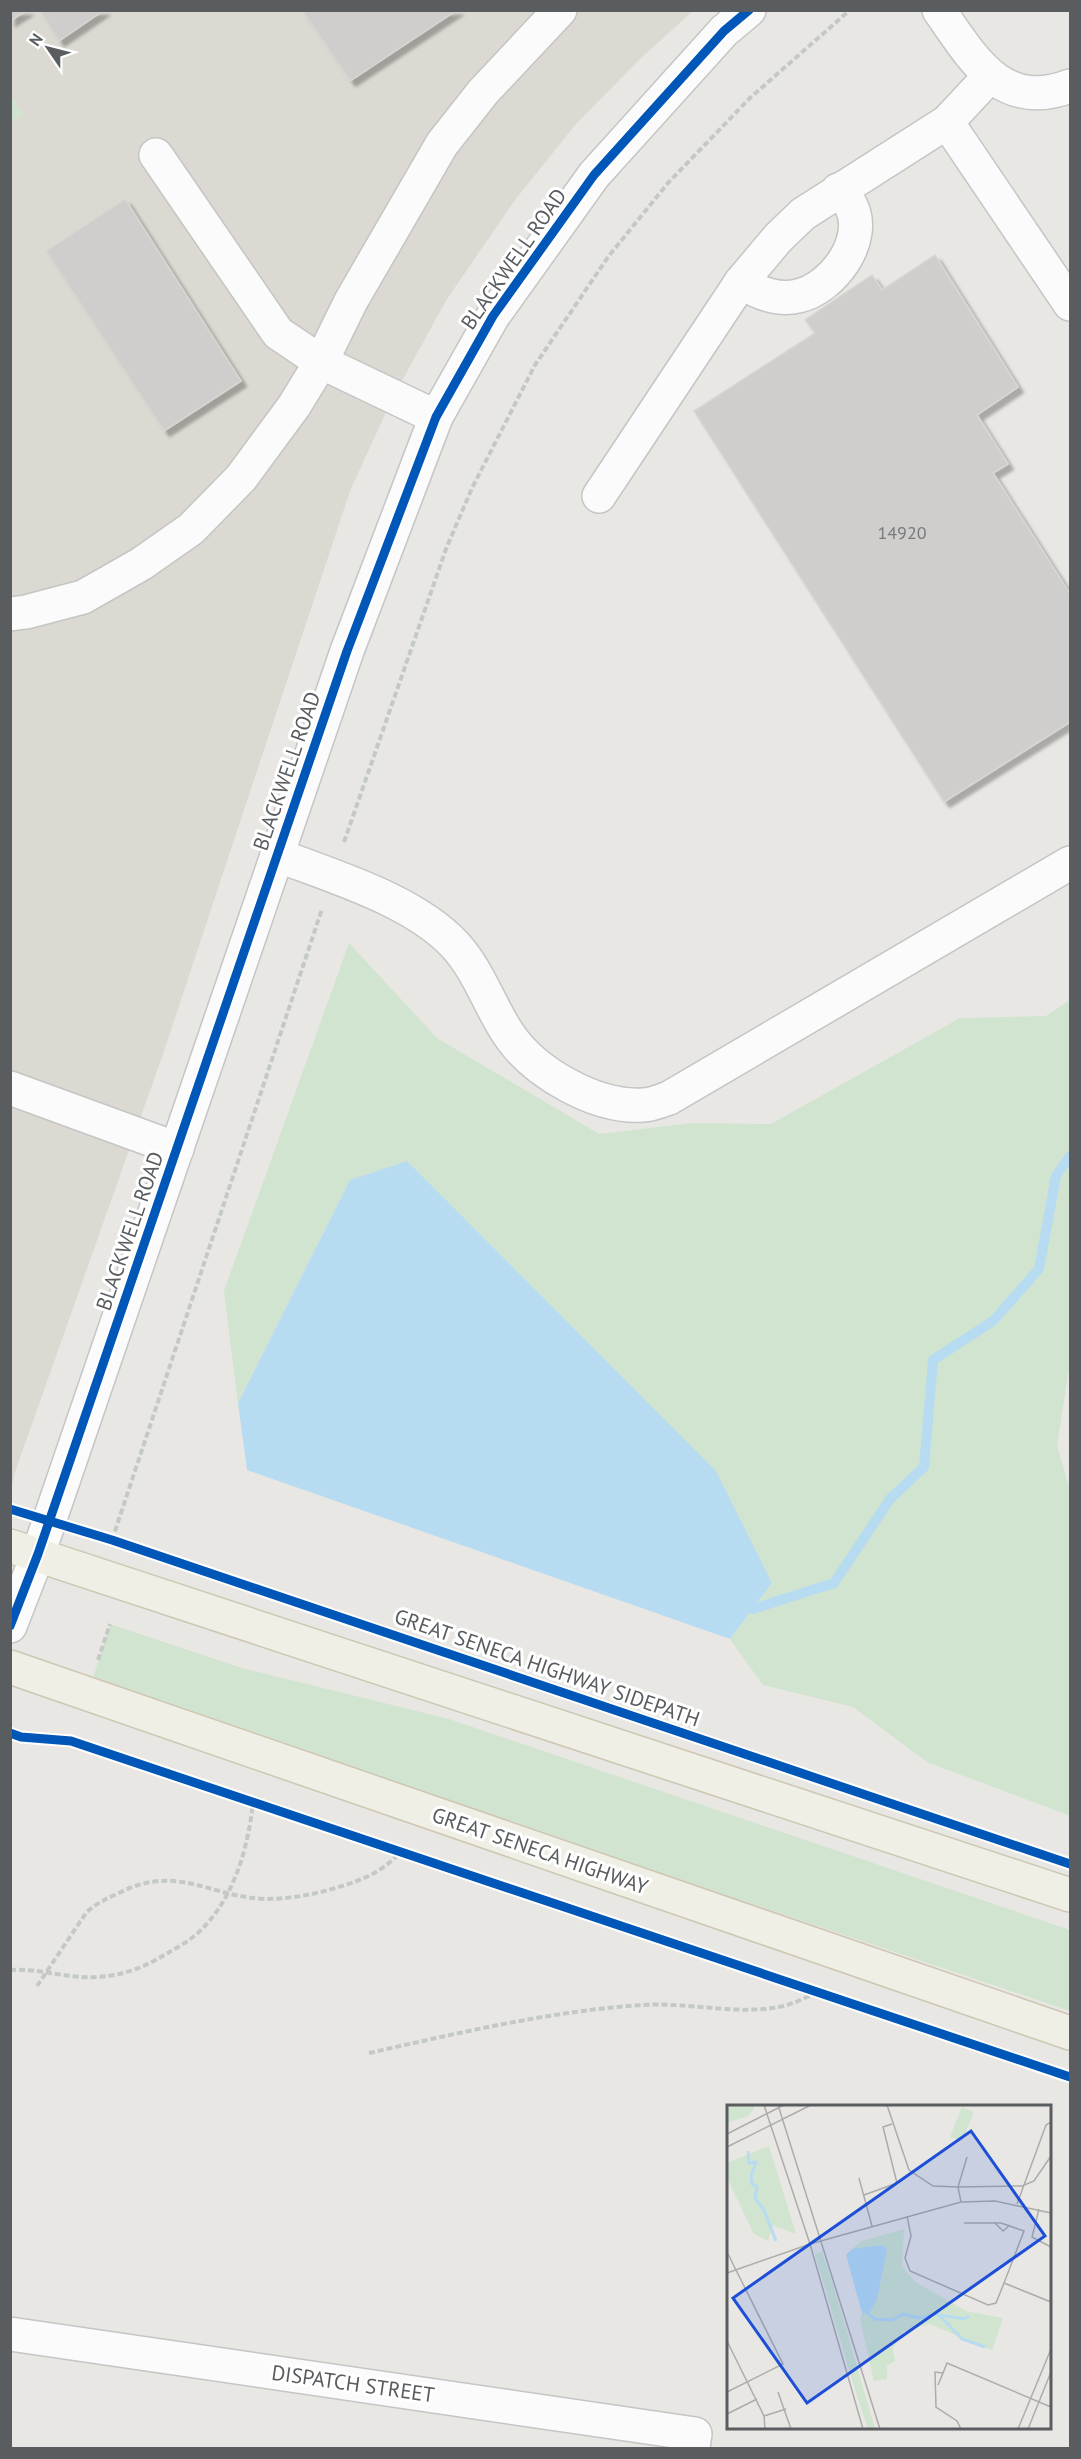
<svg xmlns="http://www.w3.org/2000/svg" width="1081" height="2459" viewBox="0 0 1081 2459" font-family="'PT Sans',sans-serif">
<style>
.education{fill:#dcd9d2}
.green{fill:#d1e4cf}
.water{fill:#b7dcf2}
.lines{fill:none;stroke-linecap:round;stroke-linejoin:round}
.stream{stroke:#b7dcf2;stroke-width:10}
.building{fill:#cfcecc;stroke:#d8d6d2;stroke-width:1.5;filter:url(#shadow)}
.minor-casing{stroke:#c5c5c5;stroke-width:36}
.major-casing{stroke:#cfc6b2;stroke-width:36}
.path{stroke:#c5c9c6;stroke-width:4;stroke-dasharray:6 3;stroke-linecap:butt}
.minor{stroke:#fcfbfb;stroke-width:33}
.major{stroke:#f0efe6;stroke-width:33}
.cycleway-casing{stroke:#fff;stroke-width:13}
.cycleway{stroke:#0057b8;stroke-width:9}
.labels{text-anchor:middle;stroke-width:6;stroke-linejoin:round;paint-order:stroke}
.number-label{font-size:18px;fill:#787a7c}
.street-label{font-size:21px;fill:#595d60;stroke:#fff}
.inset-river{fill:none;stroke:#b7dcf2;stroke-width:3}
.inset-road{fill:none;stroke:#abacab;stroke-width:1.5}
.view{fill:#1d4ed8;fill-opacity:0.15;stroke:#1d4ed8;stroke-width:3}
.inset-edge{fill:none;stroke:#595d60;stroke-width:3}
</style>
<defs>
<filter id="shadow"><feDropShadow dx="5.5" dy="5.5" stdDeviation="1.5" flood-color="#0004"/></filter>
</defs>
<rect width="100%" height="100%" fill="#e8e7e3"/>
<polygon class="education" points="11,11 693,11 641,58 576,124 515,200 447,299 393,397 350,491 162,1057 15,1472 11,1489"/>
<g class="green">
<polygon points="10,94 24,114 11,122 10,122"/>
<polygon points="349,943 437,1038 599,1134 693,1123 771,1124 960,1018 1046,1016 1070,1000 1070,1361 1057,1446 1070,1491 1070,1816 927,1762 853,1707 763,1685 730,1639 772,1583 350,1180 238,1403 224,1291"/>
<polygon points="110,1624 242,1668 449,1719 1070,1930 1070,2011 117,1690 93,1678"/>
</g>
<polygon class="water" points="407,1161 716,1471 772,1583 730,1639 247,1470 238,1403 350,1180"/>
<g class="lines">
<polyline class="stream" points="753,1609 834,1583 890,1499 924,1467 933,1360 993,1321 1039,1269 1056,1176 1070,1156"/>
</g>
<g class="building">
<polygon points="10,10 27,10 10,21"/>
<polygon points="39,10 104,10 59,41"/>
<polygon points="302,10 457,10 350,81"/>
<polygon points="125,199 241,381 164,431 46,251"/>
<polygon points="935,255 1018,387 977,415 1008,464 993,473 1070,594 1070,722 944,802 694,411 815,333 805,320 872,275 882,290"/>
</g>
<g class="lines">
<defs>
<g id="minor">
<path d="M939,10C973,59 1002,112 1070,86"/>
<polyline points="947,122 989,77"/>
<polyline points="156,155 278,333 321,362 351,301 442,144 483,92 560,10"/>
<path d="M741,282C758,293 777,301 798,296C832,289 870,239 850,204C847,199 842,195 838,190"/>
<polyline points="599,496 741,282 778,238 803,214 947,122 1070,304"/>
<polyline points="10,614 26,612 83,597 141,564 191,529 241,478 294,406 321,362 436,417"/>
<path d="M277,855C334,877 413,900 455,945C479,971 490,1007 509,1035C535,1073 596,1108 643,1105C651,1105 661,1101 669,1098L1070,863"/>
<polyline points="10,1088 177,1149"/>
<polyline points="10,1626 38,1554 347,651 436,417 493,316 594,175 724,31 749,10"/>
<polyline points="10,2334 695,2434 693,2448"/>
</g>
<g id="major">
<polyline points="10,1546 1070,1895"/>
<polyline points="10,1667 1070,2033"/>
</g>
</defs>
<use href="#minor" class="minor-casing"/>
<use href="#major" class="major-casing"/>
<g class="path">
<polyline points="344,842 446,549 472,488 535,365 608,257 668,183 750,98 850,10"/>
<polyline points="112,1540 322,909"/>
<polyline points="98,1660 110,1624"/>
<path d="M10,1970C39,1968 68,1979 97,1977C122,1976 145,1967 166,1954C178,1947 193,1939 203,1928C235,1895 248,1847 253,1803"/>
<path d="M37,1986L86,1913C96,1903 108,1898 121,1892C178,1864 210,1897 265,1899C291,1899 317,1894 342,1886C365,1879 385,1870 400,1852"/>
<path d="M369,2053C459,2033 550,2011 643,2005C690,2002 737,2016 784,2006C795,2003 807,1997 818,1992"/>
</g>
<use href="#minor" class="minor"/>
<use href="#major" class="major"/>
<defs>
<g id="cycleway">
<polyline points="10,1509 112,1540 1070,1864"/>
<polyline points="10,1626 38,1554 347,651 436,417 493,316 594,175 724,31 749,10"/>
<polyline points="10,1733 21,1737 71,1741 1070,2077"/>
</g>
</defs>
<use href="#cycleway" class="cycleway-casing"/>
<use href="#cycleway" class="cycleway"/>
</g>
<g class="labels">
<g class="number-label">
<text x="902" y="539">14920</text>
</g>
<g class="street-label">
<text transform="translate(514 259) rotate(-55)" y="7">BLACKWELL ROAD</text>
<text transform="translate(287 771) rotate(-71)" y="7">BLACKWELL ROAD</text>
<text transform="translate(130 1231) rotate(-71)" y="7">BLACKWELL ROAD</text>
<text transform="translate(547 1668) rotate(19)" y="7">GREAT SENECA HIGHWAY SIDEPATH</text>
<text transform="translate(540 1851) rotate(19)" y="7">GREAT SENECA HIGHWAY</text>
<text transform="translate(353 2384) rotate(8)" y="7">DISPATCH STREET</text>
</g>
</g>
<g transform="translate(727 2105)">
<rect width="324" height="324" fill="#e8e7e3"/>
<path d="M0,0H27V4L21,11L0,18ZM235,2L247,7L235,36L223,32ZM42,41L69,129L46,120L41,136L27,129L0,73V58ZM177,124L175,161L188,177L239,206L276,213L265,245L202,219L176,227L166,243L168,256L160,261V274L147,276L133,214L135,208H144L154,140L125,144L135,136ZM95,147L108,186L148,324H141L126,278L88,149Z" fill="#d1e4cf"/>
<path d="M154,140L160,144L150,195L143,208H135L119,150L125,144Z" fill="#b7dcf2"/>
<path class="inset-river" d="M21,46L22,58L29,57L24,71L25,79L30,82L28,93L37,105L49,136M140,208L148,214L165,215L176,209L192,213L211,209L235,234L258,242M213,210L237,214L242,211"/>
<path class="inset-road" d="M37,0L83,139L136,324M51,0L153,324M160,0L182,65L206,81L231,82L234,97M0,29L57,0M0,42L84,0M240,52L231,82L295,81L307,76L324,51M132,73L145,121M137,90L170,78L156,22L165,19M290,99L319,20L324,17M312,104L305,132L324,142M180,111L184,131L178,153L183,166L261,200L269,198L277,178M267,117L276,126L283,120M237,118H274L297,126L277,178L324,197M0,147L56,259L0,287M0,168L83,139L234,97L268,96L324,108M0,236L37,311L38,324M216,268L220,258L324,302M211,280L216,268L208,267L209,302L230,316L234,324M51,287L64,324M0,309L30,294M37,311L59,304M291,324L324,244M301,324L324,267"/>
<path class="view" d="M244,26L318,131L80,298L6,193Z"/>
<rect width="324" height="324" class="inset-edge"/>
</g>
<rect width="1081" height="2459" fill="none" stroke="#595d60" stroke-width="24"/>
<g transform="translate(48 48) rotate(305)" stroke="#ffffff" stroke-width="4.5" paint-order="stroke">
<path d="M0-4.5L10 22L0 15L-10 22Z" fill="#595d60"/>
<text y="-9" font-size="16" font-weight="bold" text-anchor="middle" fill="#595d60">N</text>
</g>
</svg>
